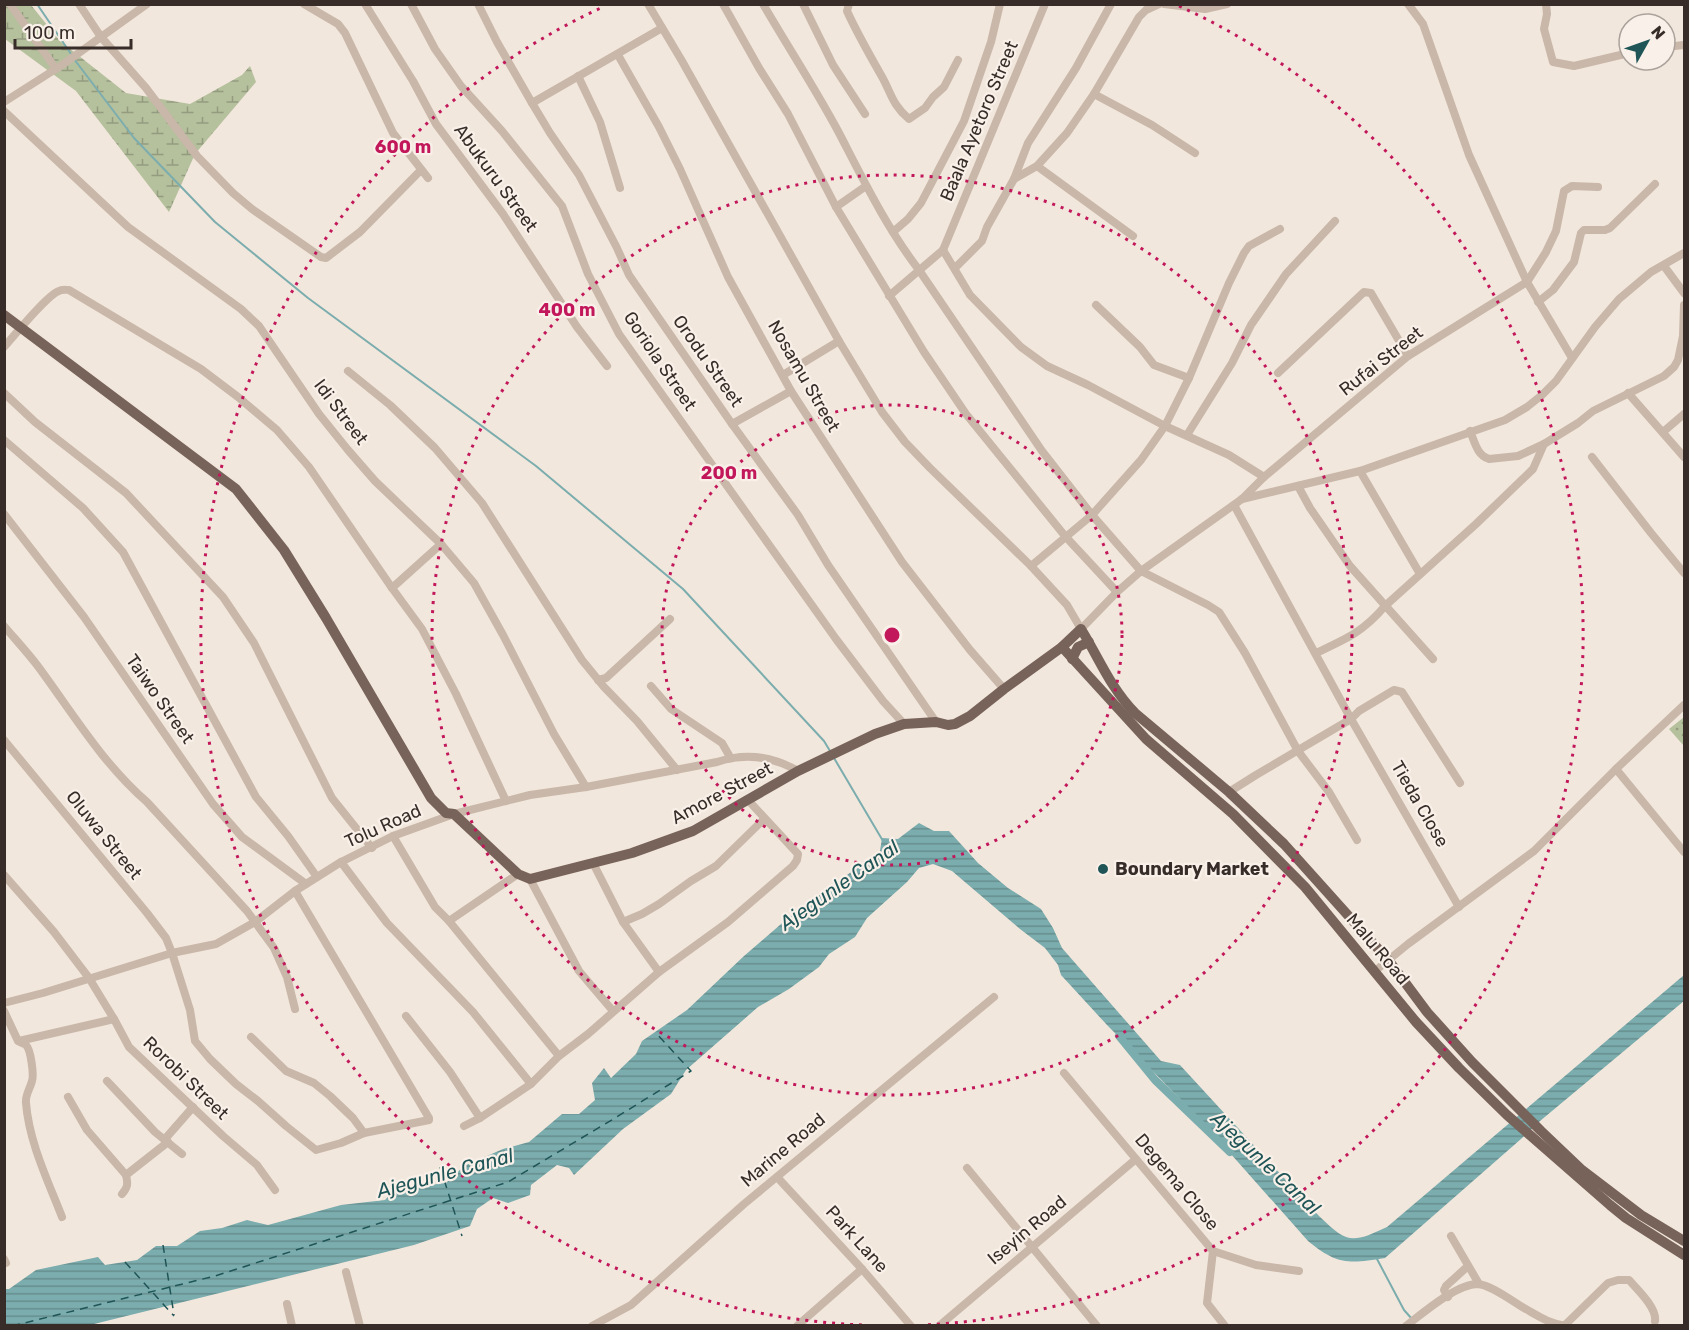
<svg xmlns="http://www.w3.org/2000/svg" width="1689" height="1330" viewBox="0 0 1689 1330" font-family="Rubik,sans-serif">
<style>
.grass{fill:url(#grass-dots)}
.wetland{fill:url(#wetland-marsh)}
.water{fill:url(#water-rules)}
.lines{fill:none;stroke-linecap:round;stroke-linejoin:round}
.stream{stroke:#7cadae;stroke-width:2}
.canal{stroke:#7cadae;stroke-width:8}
.ferry{stroke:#1f5557;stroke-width:1.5;stroke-dasharray:8 6;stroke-linecap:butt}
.minor{stroke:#c9b7a9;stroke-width:8}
.major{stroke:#78635a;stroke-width:10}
.ring{fill:none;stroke:#c2185b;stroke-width:3;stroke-dasharray:3 6}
.poi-dot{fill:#1f5557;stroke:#f9f1e9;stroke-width:2}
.labels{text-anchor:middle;stroke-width:4.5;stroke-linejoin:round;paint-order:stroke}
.street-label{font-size:18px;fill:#372c28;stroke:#f9f1e9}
.poi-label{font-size:18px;font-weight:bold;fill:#372c28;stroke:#f9f1e9;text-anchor:start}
.water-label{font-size:20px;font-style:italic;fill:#1f5557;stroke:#f9f1e9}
.centre{fill:#c2185b;stroke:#f9f1e9;stroke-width:3}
.ring-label{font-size:18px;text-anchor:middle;font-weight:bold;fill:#c2185b;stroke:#f9f1e9;stroke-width:4.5;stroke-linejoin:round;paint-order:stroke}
</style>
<defs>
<pattern id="grass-dots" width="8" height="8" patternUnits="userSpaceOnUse" patternTransform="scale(1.5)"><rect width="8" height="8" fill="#b5c09d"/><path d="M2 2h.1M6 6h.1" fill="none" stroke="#949c80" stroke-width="1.8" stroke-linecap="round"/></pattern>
<pattern id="wetland-marsh" width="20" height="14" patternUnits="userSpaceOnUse" patternTransform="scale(1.5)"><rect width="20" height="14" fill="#b5c09d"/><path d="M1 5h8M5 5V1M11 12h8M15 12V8" fill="none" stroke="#949c80"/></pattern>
<pattern id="water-rules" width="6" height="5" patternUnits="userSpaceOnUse" patternTransform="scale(1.5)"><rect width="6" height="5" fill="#7cadae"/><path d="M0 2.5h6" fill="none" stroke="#668d8e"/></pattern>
</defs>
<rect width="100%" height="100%" fill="#f2e7dc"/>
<polygon class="grass" points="1684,717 1684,716 1684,746 1669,729"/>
<polygon class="wetland" points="5,5 31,5 60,41 126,93 190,104 242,75 250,66 256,82 195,154 169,212 76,91 5,39"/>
<path class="water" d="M919,823L934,831H949L978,863L1008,888L1041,909L1053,928L1062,948L1161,1061L1180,1065L1319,1216C1347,1243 1351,1244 1387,1227L1684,975V1001L1540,1121L1521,1139L1385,1258C1349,1264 1337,1265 1308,1241L1199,1118L1107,1025L1061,975L1058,965L1045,948L1020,929L952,871L933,864L919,868L907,882L867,918L855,937L829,954L819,967L789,989L758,1007L686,1070L671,1094L623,1129L574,1175L569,1168L557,1165L531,1185L530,1195L508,1203L493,1198L477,1209L470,1226L414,1245L90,1325H5L4,1289H9L36,1270L98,1257L105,1265L137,1260L156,1246H177L200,1231L222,1228L247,1220L268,1225L341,1205L385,1200L395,1189L446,1183L464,1166L503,1149L529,1142L562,1114H579L595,1100L592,1083L604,1068L611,1078L636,1054L642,1041L687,1010L744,956L788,918L880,851L882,838L898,839Z"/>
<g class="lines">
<g class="stream">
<polyline points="37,4 71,54"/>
<polyline points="74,59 134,138 215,222 308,298 536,466 683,589 824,741 830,751"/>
<polyline points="834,758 883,841"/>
<polyline points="1377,1259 1404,1310 1412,1319"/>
</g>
<polyline class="canal" points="1119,1036 1155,1080 1230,1152"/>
<g class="ferry">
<polyline points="440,1167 462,1236"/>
<polyline points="163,1245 174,1315"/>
<polyline points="125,1262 174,1316"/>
<polyline points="12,1326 215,1276 508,1182 615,1118 691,1071 655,1032"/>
</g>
<g class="minor">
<polyline points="10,4 56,69"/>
<polyline points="79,4 101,37 146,88 197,156 233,193 252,209 321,257 326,258 360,232 421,170"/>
<polyline points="304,4 338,24 345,33 393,133 428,178"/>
<polyline points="365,4 413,81 436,124 503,214 577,327 607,366"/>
<polyline points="411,4 435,49 461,86 502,131 562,206 588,274 619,334 836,639 883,701 904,724"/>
<polyline points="478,4 497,42 532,103 550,133 579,175 617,248 629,275 732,424 798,515 828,565 936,722"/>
<polyline points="648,4 682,61 839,341 882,412 905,442 930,468 1031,566 1067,605 1081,629 1117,592 1141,571 1242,499 1264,477 1408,356 1527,282 1546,252 1556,231 1564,191 1572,186 1598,187"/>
<polyline points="723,4 759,68 788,114 836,207 924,352 966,414 1065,536 1117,592"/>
<path d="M763,4C788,47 815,88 838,131C863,179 886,227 919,270L1042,451L1092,515L1141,571L1208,605L1219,612L1245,653L1298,751L1329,792L1357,840"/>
<polyline points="803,4 833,65 865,114"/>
<path d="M849,4L847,11C857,33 869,54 881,75C891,92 892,105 909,119L925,108L933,97L944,87L958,60"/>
<polyline points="1164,4 1205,9 1227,4"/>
<polyline points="1408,4 1423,24 1469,155 1527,282 1572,358"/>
<polyline points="1546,4 1547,14 1544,29 1553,62 1574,66 1629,53"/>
<polyline points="1665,47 1684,45"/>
<polyline points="618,55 659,127 680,169 728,277 791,391 902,562 970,650 1004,689"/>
<polyline points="578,76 600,122 620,188"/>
<polyline points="1094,94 1152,125 1195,153"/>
<polyline points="4,102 62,65 147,4"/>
<polyline points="532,103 662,28"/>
<polyline points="4,111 128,227 241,309 259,326 319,414 348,450 375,481 441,544 474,583 503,635 554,734 586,787"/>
<polyline points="1037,166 1133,236"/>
<polyline points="1014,179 1028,143 1076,68 1111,4"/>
<polyline points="836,207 866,186"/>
<polyline points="893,232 908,219 921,203 964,121 991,42 1000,4"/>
<polyline points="943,250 970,295 1021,347 1047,366 1088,385 1165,426 1229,455 1264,477"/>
<polyline points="1664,266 1684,293"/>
<polyline points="955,268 982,241 987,227 1014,179 1037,166 1067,133 1094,94 1139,17 1146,10 1159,4"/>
<polyline points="889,296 943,250 1045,4"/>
<polyline points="1538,302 1553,290 1574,262 1581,233 1584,230 1605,230 1610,228 1655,184"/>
<polyline points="1096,305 1140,347 1154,365 1189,378"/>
<path d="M4,347C14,336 47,295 59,291C62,289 66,290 69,290L201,369L238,397L277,430L309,467L392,588L422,629L456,694L506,801"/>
<polyline points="348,371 390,405 435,448 482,503 582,660 604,687 637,721 677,770"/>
<polyline points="1278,373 1364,292 1371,293 1408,356"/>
<polyline points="783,375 839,341"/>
<polyline points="4,393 35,422 126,493 223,597 254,643 332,798 372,848"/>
<polyline points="1628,393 1684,457"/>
<polyline points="732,424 791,391"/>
<path d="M1470,431C1475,443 1477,455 1489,459L1518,456L1544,444L1578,423L1593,411L1664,376L1674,367L1678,360L1683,336L1684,305"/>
<polyline points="1663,432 1684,414"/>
<polyline points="1187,435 1232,363 1251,325 1286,274 1335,221"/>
<polyline points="4,440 83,508 123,552 256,797 288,836 317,877"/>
<polyline points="1592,457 1651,533 1684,573"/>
<polyline points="1360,471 1420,574"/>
<polyline points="1298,486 1310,508 1350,566 1433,659"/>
<polyline points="1242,499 1360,471 1505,420 1527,407 1542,395 1556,381 1595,327 1619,299 1651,272 1684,253"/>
<polyline points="1234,505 1351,719 1459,907"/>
<polyline points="4,514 84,617 213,804 242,837 306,884"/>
<polyline points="1031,566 1092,515 1141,460 1165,426 1189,378 1229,283 1244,253 1249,246 1280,229"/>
<polyline points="392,588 441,544"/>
<path d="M4,626C15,639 27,652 37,665C72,712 102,763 147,802L247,911L274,948L287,977L295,1009"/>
<path d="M1316,653C1346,639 1363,632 1385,606L1476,524L1533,469L1544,444"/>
<polyline points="598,680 606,678 670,619"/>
<polyline points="651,686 671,709 722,743 730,757"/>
<polyline points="4,740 147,913 166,938 172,953 190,1010 195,1041 210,1059 236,1084 258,1101 286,1126 316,1150 341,1143 364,1133 429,1120 429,1118 295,891"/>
<polyline points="1616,769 1684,852"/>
<polyline points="1229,792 1256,775 1351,719 1359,711 1394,690 1402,692 1460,783"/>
<polyline points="393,836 435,907 449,921 559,1056"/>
<polyline points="341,862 387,923 473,1012 531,1084"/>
<polyline points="593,863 623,922 659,972"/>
<polyline points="4,875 54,932 89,978 114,1019 129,1047 223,1136 257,1165 275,1190"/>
<polyline points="530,879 579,971 613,1011"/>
<polyline points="449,921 518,874"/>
<polyline points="623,922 642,914 659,904 691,881 716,866 764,819"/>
<polyline points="1375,971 1408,944 1534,851 1616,769 1684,705"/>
<path d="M4,1003L43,993L172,953L216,944L255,922L295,891L341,862L393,836L454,814L530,795L586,787L717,762C746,752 772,756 798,771"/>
<path d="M4,1011L18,1041C21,1043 24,1043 26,1045C31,1050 34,1075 32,1081C30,1089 25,1095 26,1103C29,1142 48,1181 62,1217"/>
<polyline points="406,1016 450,1072 480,1118"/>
<polyline points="251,1037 286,1071 314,1083 330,1096 353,1118 364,1133"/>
<polyline points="19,1041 114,1019"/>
<polyline points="1064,1073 1213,1251 1207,1303 1225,1326"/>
<polyline points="107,1081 155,1132 182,1154"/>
<polyline points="68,1097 87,1130 126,1175"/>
<polyline points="464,1126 480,1118 531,1084 559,1056 588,1034 659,972 728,922 793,866 797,860 798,854 748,800"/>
<polyline points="165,1139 193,1107"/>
<polyline points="967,1168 1097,1326"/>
<polyline points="777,1177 862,1269 911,1326"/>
<path d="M122,1194C128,1187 128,1184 126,1175L168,1142"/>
<polyline points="1451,1236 1479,1284"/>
<polyline points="1213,1251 1256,1265 1299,1271"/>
<polyline points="4,1259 6,1263"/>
<polyline points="346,1272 360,1326"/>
<polyline points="1448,1297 1444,1290 1446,1286 1468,1266"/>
<polyline points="287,1304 292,1326"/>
<path d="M1565,1325L1608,1283L1618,1280H1629C1638,1290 1657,1308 1655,1321"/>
<polyline points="592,1326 631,1305 744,1204 994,997"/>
<polyline points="797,1326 862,1269"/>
<polyline points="939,1326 1136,1159"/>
<path d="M1406,1326C1423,1313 1456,1284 1478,1284C1491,1285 1512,1301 1524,1308C1540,1317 1548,1323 1566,1326"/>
</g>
<g class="major">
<path d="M4,315L236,489L284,550L326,618L431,798L446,813L454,814L518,874L530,879L632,853L693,831L798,771L875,734L904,724L936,722L948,725L955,724L970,716L1004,689L1062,647L1081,629C1100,660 1110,687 1135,713L1229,792L1284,844L1389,961L1427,1012L1472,1062L1541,1131L1582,1170L1641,1215L1684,1241"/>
<polyline points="1062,647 1146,739 1233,814 1305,887 1416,1022 1459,1068 1507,1115 1610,1205 1626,1218 1684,1255"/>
<polyline points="1072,659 1078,647 1089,642"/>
</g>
</g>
<g class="ring">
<circle cx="892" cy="635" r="230"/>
<circle cx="892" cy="635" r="460"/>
<path d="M862 1325A691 691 0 0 1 605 6M1179 6A691 691 0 0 1 922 1325"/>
</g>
<circle class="poi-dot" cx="1103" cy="869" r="6"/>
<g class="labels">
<g class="street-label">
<text transform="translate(979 121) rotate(-67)" y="6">Baala Ayetoro Street</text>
<text transform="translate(496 178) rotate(54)" y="6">Abukuru Street</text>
<text transform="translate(660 361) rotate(56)" y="6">Goriola Street</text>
<text transform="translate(708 361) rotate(55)" y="6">Orodu Street</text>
<text transform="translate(1381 361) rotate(-38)" y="6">Rufai Street</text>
<text transform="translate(804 376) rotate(60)" y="6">Nosamu Street</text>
<text transform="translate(341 412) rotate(53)" y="6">Idi Street</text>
<text transform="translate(160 699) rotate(55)" y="6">Taiwo Street</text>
<text transform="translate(722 793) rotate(-28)" y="6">Amore Street</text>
<text transform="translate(1420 804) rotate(60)" y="6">Tieda Close</text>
<text transform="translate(383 826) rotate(-24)" y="6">Tolu Road</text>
<text transform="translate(104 835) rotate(51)" y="6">Oluwa Street</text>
<text transform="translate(1378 949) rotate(50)" y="6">Malu Road</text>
<text transform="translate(186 1078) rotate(44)" y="6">Rorobi Street</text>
<text transform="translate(783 1150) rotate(-40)" y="6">Marine Road</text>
<text transform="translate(1177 1182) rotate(50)" y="6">Degema Close</text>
<text transform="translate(1027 1230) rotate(-40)" y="6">Iseyin Road</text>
<text transform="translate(857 1239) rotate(48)" y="6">Park Lane</text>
</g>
<g class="poi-label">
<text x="1115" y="875">Boundary Market</text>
</g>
<g class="water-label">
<text transform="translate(839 885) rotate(-35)" y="7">Ajegunle Canal</text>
<text transform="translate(1266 1163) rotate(43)" y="7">Ajegunle Canal</text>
<text transform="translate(445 1173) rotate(-15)" y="7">Ajegunle Canal</text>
</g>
</g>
<circle cx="892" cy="635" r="9" class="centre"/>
<g class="ring-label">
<text x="403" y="153">600 m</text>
<text x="567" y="316">400 m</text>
<text x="729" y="479">200 m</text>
</g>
<rect width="1689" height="1330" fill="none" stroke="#372c28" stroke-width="12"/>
<g transform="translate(1647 42) rotate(50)"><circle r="28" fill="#f9f1e9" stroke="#aba29c" stroke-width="1.5"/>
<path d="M0-4.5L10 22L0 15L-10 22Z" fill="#1f5557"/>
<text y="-9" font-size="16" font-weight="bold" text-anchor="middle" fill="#372c28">N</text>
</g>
<path d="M15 39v9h116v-9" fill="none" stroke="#372c28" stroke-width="3"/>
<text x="24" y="39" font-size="18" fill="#372c28" stroke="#f9f1e9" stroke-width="4.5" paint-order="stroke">100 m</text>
</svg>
